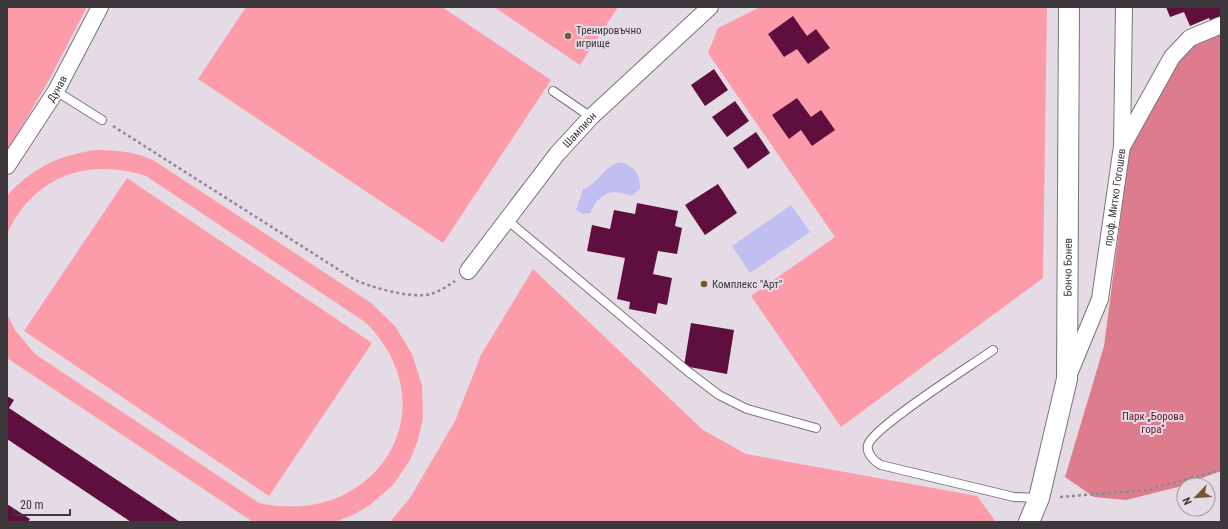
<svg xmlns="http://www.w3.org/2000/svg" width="1228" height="529" viewBox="0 0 1228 529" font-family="'Roboto Condensed',sans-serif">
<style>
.green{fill:#fc9cab}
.forest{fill:#dc7c8c}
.water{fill:#c1bef2}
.building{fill:#5e0f3e}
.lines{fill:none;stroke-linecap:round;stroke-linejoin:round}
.service-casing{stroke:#7b737b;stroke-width:10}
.minor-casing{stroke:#7b737b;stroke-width:18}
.tertiary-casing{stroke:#7b737b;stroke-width:22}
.path{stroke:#8e888e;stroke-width:2.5;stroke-dasharray:3 3;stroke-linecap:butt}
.service{stroke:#fff;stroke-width:8}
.minor{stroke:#fff;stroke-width:16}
.tertiary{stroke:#fff;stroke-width:20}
.poi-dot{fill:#77572d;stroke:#e5dbe4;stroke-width:1.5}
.labels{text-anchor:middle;stroke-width:4;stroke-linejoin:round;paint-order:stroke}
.poi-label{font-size:11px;fill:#3c383c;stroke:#e5dbe4;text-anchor:start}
.street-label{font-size:11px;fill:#3c383c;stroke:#e5dbe4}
.park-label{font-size:11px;fill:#670f29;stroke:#e5dbe4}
</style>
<rect width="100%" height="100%" fill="#e5dbe4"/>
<g class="green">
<polygon points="7,7 87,7 49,80 7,152"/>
<polygon points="246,7 442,7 551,80 443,243 198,79"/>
<polygon points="494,7 618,7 580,65"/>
<polygon points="760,7 1047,7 1043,278 841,427 751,296 835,237 708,53 718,28"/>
<path d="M96,150C116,150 135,152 153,160L371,303L395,326L412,354L422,385L423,418L418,440L410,460L393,485L370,505L353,515L335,522H253L7,358V314L15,330L35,354L259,503C376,529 452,407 365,322L146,176C88,157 33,176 7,234C7,225 4,204 7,197C9,192 16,186 20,183C42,163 67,154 96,150Z"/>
<polygon points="127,178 372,343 269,496 24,331"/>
<polygon points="533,269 703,430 746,454 977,496 996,522 390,522 410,498 455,421 481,355"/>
</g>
<polygon class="forest" points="1221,30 1221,471 1178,487 1126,500 1094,497 1065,477 1104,346 1120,224 1126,148 1177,58 1202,38"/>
<g class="water">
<path d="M621,162C635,167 640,174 640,189L632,196C611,188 600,192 590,213L583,214L576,210L583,189C603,181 601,167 621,162Z"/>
<polygon points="791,205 810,232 750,273 732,246"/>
</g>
<g class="building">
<polygon points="1166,7 1221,7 1221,18 1211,22 1209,18 1190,26 1184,12 1170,17"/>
<polygon points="793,16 807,36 816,29 830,48 808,64 797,49 784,57 768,34"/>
<polygon points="714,69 728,90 705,106 691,85"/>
<polygon points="797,98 811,117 821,110 835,130 812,146 801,130 789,139 772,115"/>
<polygon points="735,101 749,121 727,137 712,117"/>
<polygon points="756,132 770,153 748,169 733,148"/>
<polygon points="718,184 737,213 705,235 685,205"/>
<polygon points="637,203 678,211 675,226 682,228 677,254 658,251 653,274 672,278 667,305 658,303 656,314 629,309 630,302 617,299 625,258 587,251 592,225 610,229 614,210 635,214"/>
<polygon points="691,323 734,330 727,374 684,366"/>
<polygon points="7,396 14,400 9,408 180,522 131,522 7,439"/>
<polygon points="7,504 30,519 28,522 7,522"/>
</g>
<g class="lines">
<defs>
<g id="service">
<polyline points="56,91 102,120"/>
<polyline points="553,91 591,117"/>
<polyline points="506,219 686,370 719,395 747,409 816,428"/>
<path d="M993,350C972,365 873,427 868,445C866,454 875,462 881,465L1014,497L1039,498"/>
</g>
<g id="minor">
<polyline points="1123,145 1172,57 1190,38 1221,25"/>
<path id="s1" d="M7,166L56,91L100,7"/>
<path id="s2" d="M468,271L557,154L591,117L710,7"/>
<path id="s3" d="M1069,374L1100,299L1122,146L1124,7"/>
</g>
<g id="tertiary">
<path id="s4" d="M1029,522L1039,498L1067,379L1069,7"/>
</g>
</defs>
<use href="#service" class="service-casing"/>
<use href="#minor" class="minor-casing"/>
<use href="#tertiary" class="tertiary-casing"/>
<g class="path">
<path d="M113,126L355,280C374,288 411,299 431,294C440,291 448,286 455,281"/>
<polyline points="1060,497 1146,490 1221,470"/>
</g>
<use href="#service" class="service"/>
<use href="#minor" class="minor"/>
<use href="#tertiary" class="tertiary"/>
</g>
<g class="poi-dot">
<circle cx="568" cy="36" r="4"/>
<circle cx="704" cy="284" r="4"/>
</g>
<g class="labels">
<g class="poi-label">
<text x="576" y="34">Тренировъчно<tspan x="576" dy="13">игрище</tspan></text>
<text x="712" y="288">Комплекс "Арт"</text>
</g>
<g class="street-label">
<text dy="4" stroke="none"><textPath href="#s1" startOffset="92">Дунав</textPath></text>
<text dy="4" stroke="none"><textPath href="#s2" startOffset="180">Шампион</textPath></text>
<text dy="4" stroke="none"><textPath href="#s3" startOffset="184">проф. Митко Гогошев</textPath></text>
<text dy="4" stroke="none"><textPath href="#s4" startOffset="260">Бончо Бонев</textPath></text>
</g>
<g class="park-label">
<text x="1153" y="420">Парк „Борова<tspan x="1153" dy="13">гора“</tspan></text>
</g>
</g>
<rect width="1228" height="529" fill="none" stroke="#3c383c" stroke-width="16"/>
<g transform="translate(1196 497) rotate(245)"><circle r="19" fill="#e5dbe4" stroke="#a19aa1"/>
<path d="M0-3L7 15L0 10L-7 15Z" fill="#77572d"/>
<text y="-6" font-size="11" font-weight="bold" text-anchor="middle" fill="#3c383c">N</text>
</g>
<path d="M14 509v6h56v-6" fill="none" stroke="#3c383c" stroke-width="2"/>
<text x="20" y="509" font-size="12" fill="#3c383c" stroke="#e5dbe4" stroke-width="3" paint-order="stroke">20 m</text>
</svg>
